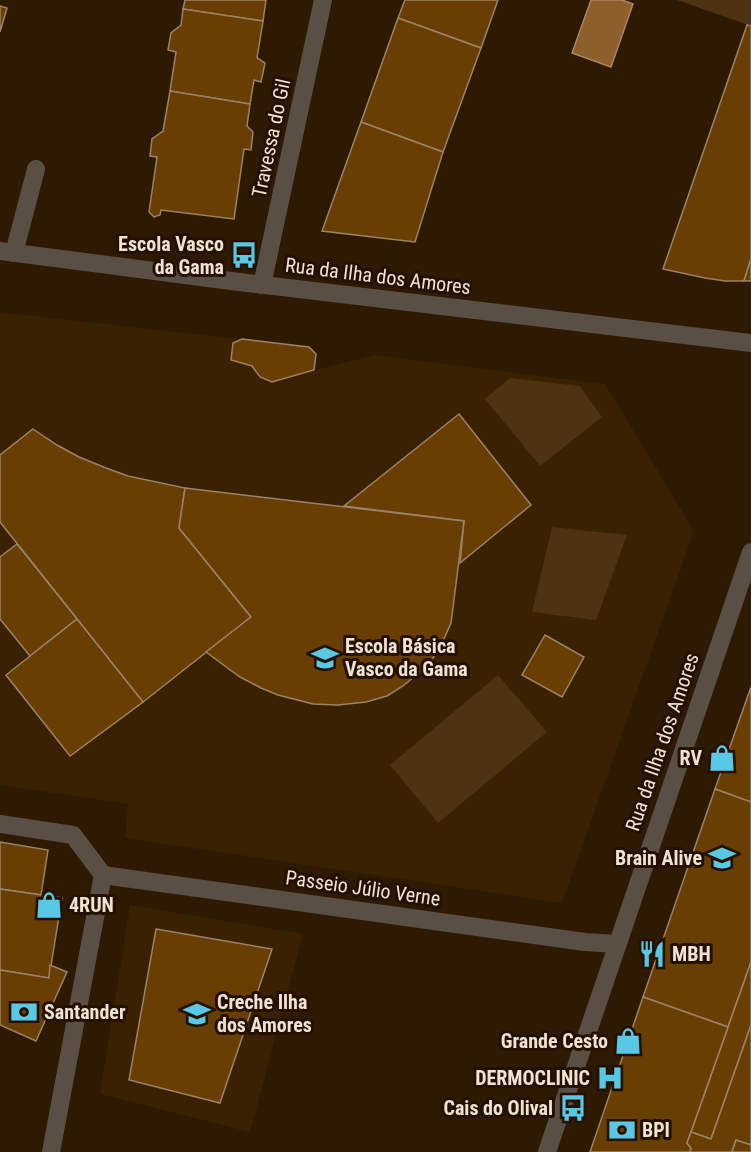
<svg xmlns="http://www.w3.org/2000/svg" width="751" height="1152" viewBox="0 0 751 1152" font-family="'Roboto Condensed',sans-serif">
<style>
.built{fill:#3a2102}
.green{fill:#4e3212}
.water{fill:#8c5f2d;stroke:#aa865f;stroke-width:1.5}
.building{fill:#683e03;stroke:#9c8268;stroke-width:1.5}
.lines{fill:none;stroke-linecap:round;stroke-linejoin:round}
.lane{stroke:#594f44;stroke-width:18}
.street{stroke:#594f44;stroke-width:18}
.labels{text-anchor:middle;stroke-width:6;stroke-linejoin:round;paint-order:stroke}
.street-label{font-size:20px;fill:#f0e2d4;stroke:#241100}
.poi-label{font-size:20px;font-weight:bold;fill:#f0e2d4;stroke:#241100;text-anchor:end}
</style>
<rect width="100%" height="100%" fill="#2e1a03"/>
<g class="built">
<polygon points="0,312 309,347 316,354 315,370 375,355 605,384 694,531 562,903 125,838 128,804 0,785"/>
<polygon points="130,905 303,934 250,1132 100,1094"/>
</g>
<g class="green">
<polygon points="677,0 751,0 751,26"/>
<polygon points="510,378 580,386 602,417 540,466 485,399"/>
<polygon points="552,527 627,535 596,620 532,612"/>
<polygon points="498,675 547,732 438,823 390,765"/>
</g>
<polygon class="water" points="591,0 622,0 633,4 611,67 572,53"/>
<g class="building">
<polygon points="185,0 266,0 263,21 183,9"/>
<polygon points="405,0 498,0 481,48 398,18"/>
<polygon points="0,6 7,8 0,32"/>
<polygon points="183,9 263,21 257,58 265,63 261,82 254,80 250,104 170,91 176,52 168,50 171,33 181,25"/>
<polygon points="398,18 481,48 443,152 361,122"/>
<polygon points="747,25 751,26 751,259 744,281 725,281 705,278 663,269"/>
<polygon points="170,91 250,104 247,126 253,132 251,150 244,149 234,219 161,210 160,215 154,217 149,212 157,157 150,156 152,139 163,131"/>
<polygon points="361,122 443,152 415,242 322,231"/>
<polygon points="751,259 751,281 744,281"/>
<polygon points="242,339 309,347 316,354 314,370 272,382 260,377 252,366 231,360 233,343"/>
<polygon points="459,414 531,505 460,563 464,521 344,506"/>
<polygon points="33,429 57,445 79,457 106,468 128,476 185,488 179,528 251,617 143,702 0,522 0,455"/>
<polygon points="185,488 464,521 451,623 443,641 433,658 420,672 403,686 387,696 366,702 338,705 313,704 278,695 261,688 240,677 206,652 251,617 179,528"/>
<polygon points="17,544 77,619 30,656 0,619 0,557"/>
<polygon points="77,619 143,702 70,756 6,675"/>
<polygon points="545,635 584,657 562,697 522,675"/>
<polygon points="751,687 751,802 715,789"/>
<polygon points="715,789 751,802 751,962 728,1027 643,997"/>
<polygon points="0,842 48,850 41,895 0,889"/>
<polygon points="0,889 62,898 49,978 0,970"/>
<polygon points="156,929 272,949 220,1103 129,1080"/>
<polygon points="751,962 751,1025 711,1139 691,1132"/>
<polygon points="50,965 67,972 36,1041 0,1025 0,970 49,978"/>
<polygon points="643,997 728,1027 687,1143 691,1148 690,1152 590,1152"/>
<polygon points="751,1025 751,1145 736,1140 732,1152 690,1152 691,1148 687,1143 691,1132 711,1139"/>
<polygon points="736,1140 751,1145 751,1152 732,1152"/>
</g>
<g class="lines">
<polyline class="lane" points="14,253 36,169"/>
<g class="street">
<polyline points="0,251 239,282 751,343"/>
<polyline points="262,285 323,0"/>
<polyline points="0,824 73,835 103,875 51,1152"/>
<polyline points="103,875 585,942 617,944"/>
<polyline points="547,1152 751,552"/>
</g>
</g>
<defs>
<symbol id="bus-bare" viewBox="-9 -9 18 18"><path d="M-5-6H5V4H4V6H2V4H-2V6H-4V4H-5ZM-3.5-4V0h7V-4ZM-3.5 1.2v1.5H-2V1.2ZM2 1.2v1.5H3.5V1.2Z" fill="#59c8e4" stroke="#241100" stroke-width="2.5" paint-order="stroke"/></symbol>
<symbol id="school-bare" viewBox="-9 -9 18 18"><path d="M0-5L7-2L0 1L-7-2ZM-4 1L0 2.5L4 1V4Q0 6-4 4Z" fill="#59c8e4" stroke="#241100" stroke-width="2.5" paint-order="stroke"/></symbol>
<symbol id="shop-bare" viewBox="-9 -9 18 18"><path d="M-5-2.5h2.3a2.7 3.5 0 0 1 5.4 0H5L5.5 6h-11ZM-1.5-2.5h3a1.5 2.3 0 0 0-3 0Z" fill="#59c8e4" stroke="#241100" stroke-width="2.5" paint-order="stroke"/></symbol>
<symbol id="restaurant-bare" viewBox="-9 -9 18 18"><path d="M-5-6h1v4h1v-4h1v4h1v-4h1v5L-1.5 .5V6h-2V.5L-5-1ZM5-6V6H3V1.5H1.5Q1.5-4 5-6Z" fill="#59c8e4" stroke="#241100" stroke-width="2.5" paint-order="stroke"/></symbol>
<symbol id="bank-bare" viewBox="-9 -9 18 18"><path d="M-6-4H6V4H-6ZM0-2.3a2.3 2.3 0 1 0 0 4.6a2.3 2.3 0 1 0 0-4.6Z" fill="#59c8e4" stroke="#241100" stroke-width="2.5" paint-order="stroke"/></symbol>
<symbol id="hospital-bare" viewBox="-9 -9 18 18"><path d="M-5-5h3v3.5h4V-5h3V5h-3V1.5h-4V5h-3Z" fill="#59c8e4" stroke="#241100" stroke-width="2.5" paint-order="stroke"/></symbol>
</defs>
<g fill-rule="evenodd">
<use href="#bus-bare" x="225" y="236" width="38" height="38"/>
<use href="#school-bare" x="306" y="639" width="38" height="38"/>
<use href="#shop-bare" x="703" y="739" width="38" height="38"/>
<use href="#school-bare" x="703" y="839" width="38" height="38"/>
<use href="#shop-bare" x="30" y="886" width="38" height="38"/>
<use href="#restaurant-bare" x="633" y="935" width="38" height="38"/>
<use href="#bank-bare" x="5" y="993" width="38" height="38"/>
<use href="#school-bare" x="178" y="995" width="38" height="38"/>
<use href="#shop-bare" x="609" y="1022" width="38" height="38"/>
<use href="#hospital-bare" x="591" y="1059" width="38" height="38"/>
<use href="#bus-bare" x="554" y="1089" width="38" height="38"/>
<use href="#bank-bare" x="603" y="1111" width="38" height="38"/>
</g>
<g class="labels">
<g class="street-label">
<text transform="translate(271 138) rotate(-78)" y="7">Travessa do Gil</text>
<text transform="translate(378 276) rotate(7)" y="7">Rua da Ilha dos Amores</text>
<text transform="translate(662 742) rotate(-71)" y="7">Rua da Ilha dos Amores</text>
<text transform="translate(363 888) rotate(8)" y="7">Passeio Júlio Verne</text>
</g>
<g class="poi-label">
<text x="224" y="251">Escola Vasco<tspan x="224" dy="23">da Gama</tspan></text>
<text x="345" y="653" text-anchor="start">Escola Básica<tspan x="345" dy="23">Vasco da Gama</tspan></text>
<text x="702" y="765">RV</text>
<text x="702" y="865">Brain Alive</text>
<text x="69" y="912" text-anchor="start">4RUN</text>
<text x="672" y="961" text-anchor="start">MBH</text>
<text x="217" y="1009" text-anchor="start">Creche Ilha<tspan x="217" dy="23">dos Amores</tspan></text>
<text x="44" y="1019" text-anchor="start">Santander</text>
<text x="608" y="1048">Grande Cesto</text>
<text x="590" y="1085">DERMOCLINIC</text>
<text x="553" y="1115">Cais do Olival</text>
<text x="642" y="1137" text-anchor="start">BPI</text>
</g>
</g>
</svg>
